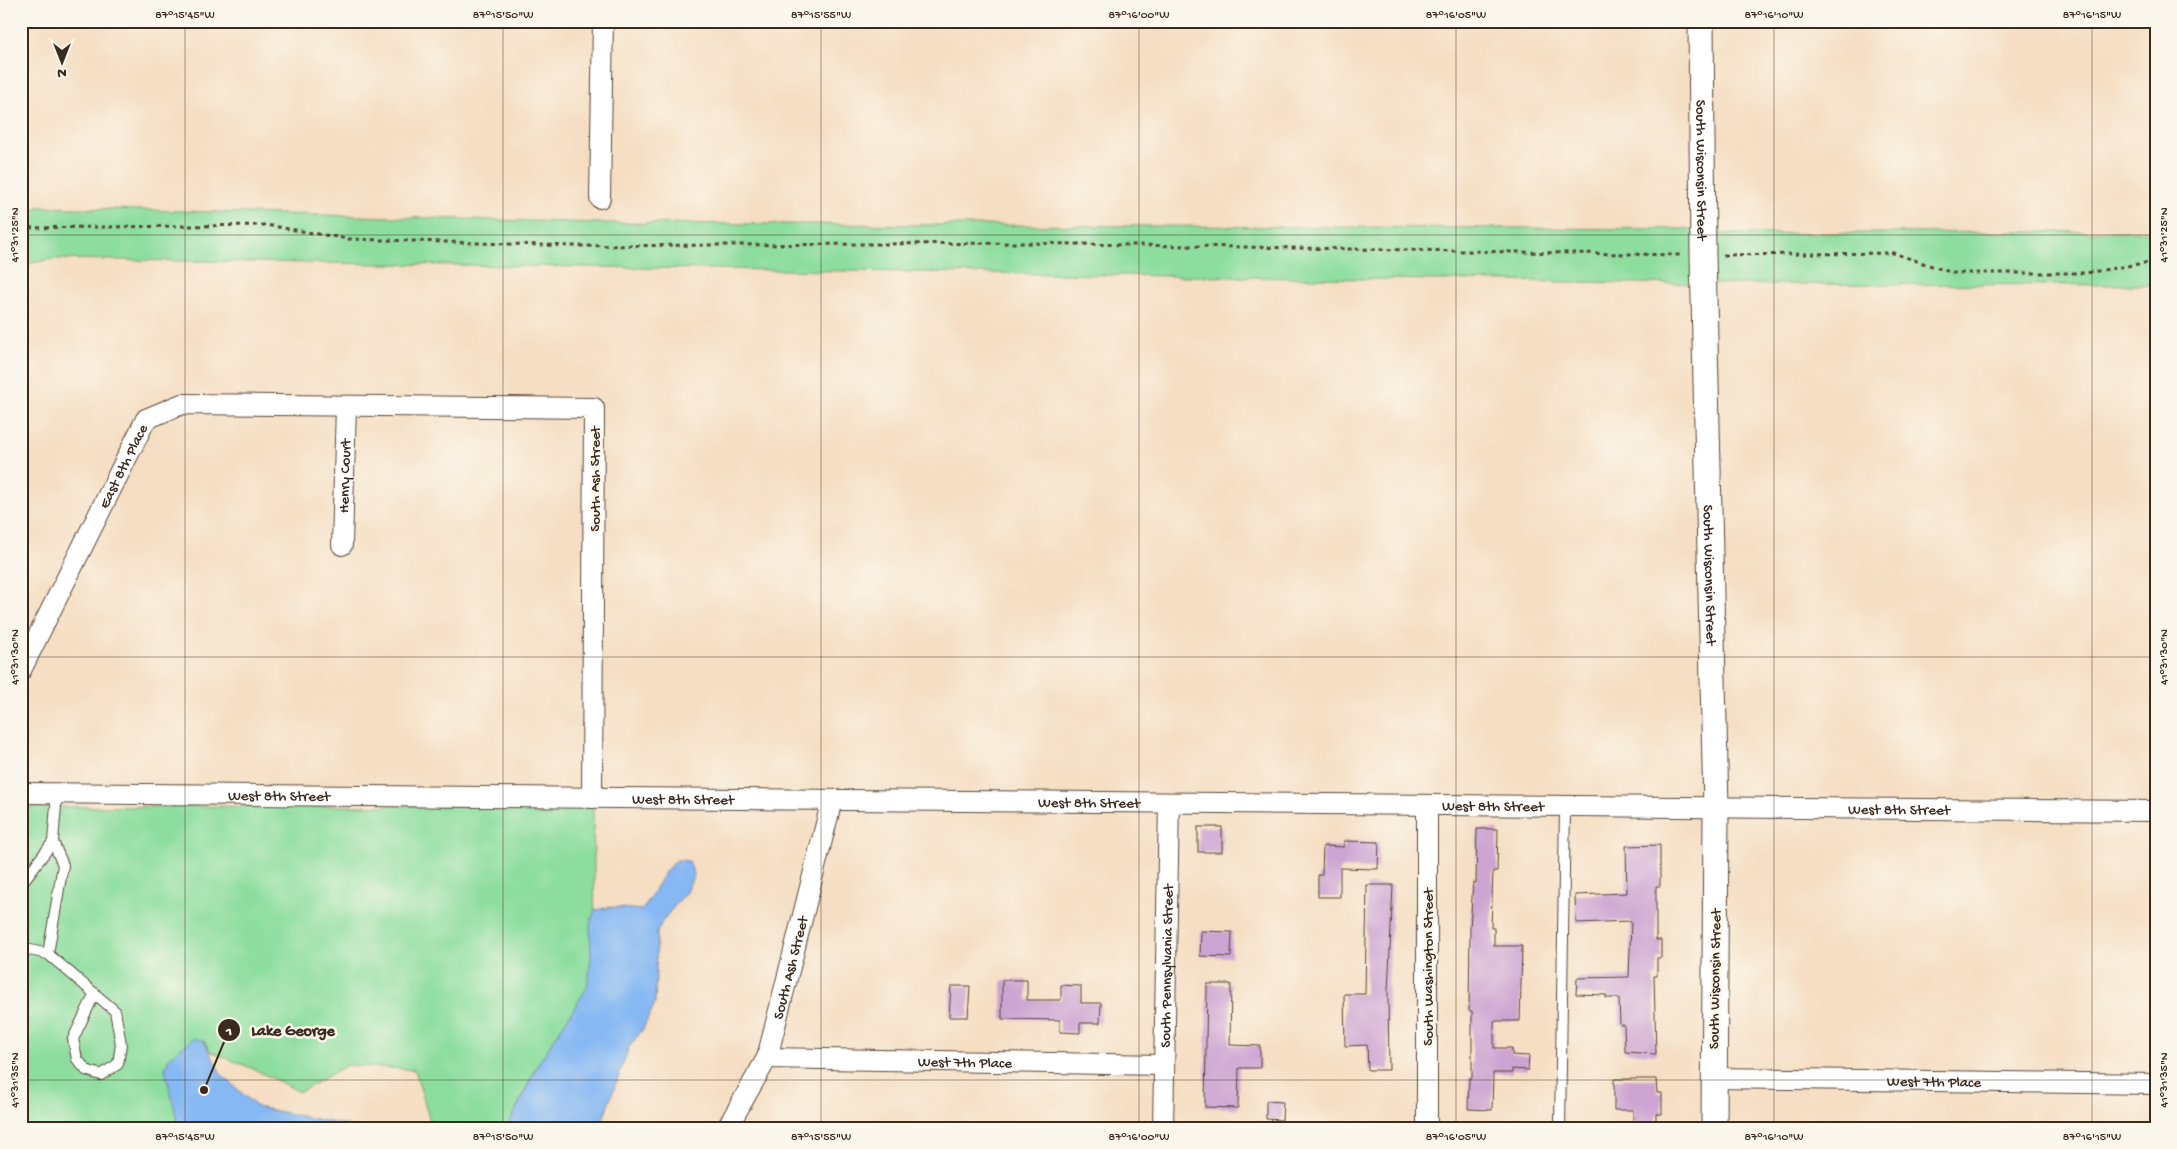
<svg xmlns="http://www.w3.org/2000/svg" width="2177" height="1149" viewBox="0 0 2177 1149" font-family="'Gochi Hand',sans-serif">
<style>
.green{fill:#8cdd9e;stroke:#64845e}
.water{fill:#86b8f3;stroke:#607188}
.building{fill:#cda5d2}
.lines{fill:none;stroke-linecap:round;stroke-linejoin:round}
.service-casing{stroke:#574537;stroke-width:12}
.minor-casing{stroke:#574537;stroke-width:22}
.tertiary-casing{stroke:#574537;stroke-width:27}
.path{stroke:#574537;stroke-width:3;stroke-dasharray:4 4;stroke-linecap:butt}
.service{stroke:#fff;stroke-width:10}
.minor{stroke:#fff;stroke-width:20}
.tertiary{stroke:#fff;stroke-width:25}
.ticks{fill:none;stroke:#3b2a1e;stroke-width:1;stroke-opacity:0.45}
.labels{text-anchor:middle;stroke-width:5;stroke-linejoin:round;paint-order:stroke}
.street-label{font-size:15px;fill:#3b2a1e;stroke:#fbf7ec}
.leader{fill:none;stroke:#3b2a1e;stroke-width:2}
.callout-dot{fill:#3b2a1e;stroke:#fbf7ec;stroke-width:2}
.mark-label{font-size:15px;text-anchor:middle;font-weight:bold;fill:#fff}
.callout-label{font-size:16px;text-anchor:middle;font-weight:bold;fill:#3b2a1e;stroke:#fbf7ec;stroke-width:5;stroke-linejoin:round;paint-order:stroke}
.neatline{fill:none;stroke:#3b2a1e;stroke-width:2}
.ticks-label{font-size:12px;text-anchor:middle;fill:#3b2a1e}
</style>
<rect width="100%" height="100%" fill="#fbf7ec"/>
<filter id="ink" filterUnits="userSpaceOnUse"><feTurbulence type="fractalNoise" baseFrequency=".02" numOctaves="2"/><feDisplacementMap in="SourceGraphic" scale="10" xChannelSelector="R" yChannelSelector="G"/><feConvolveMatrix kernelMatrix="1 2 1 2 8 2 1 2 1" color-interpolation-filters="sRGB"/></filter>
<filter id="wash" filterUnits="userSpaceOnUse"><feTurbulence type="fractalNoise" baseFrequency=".0096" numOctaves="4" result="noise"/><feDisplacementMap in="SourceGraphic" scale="20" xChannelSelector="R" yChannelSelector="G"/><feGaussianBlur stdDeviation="1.12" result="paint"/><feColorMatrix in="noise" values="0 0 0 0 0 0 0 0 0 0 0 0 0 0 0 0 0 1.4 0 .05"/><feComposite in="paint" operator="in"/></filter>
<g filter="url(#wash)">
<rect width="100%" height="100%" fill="#f5dec3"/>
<g class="green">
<polygon points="40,207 603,223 1699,229 1701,284 53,259 21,265 21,209"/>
<polygon points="2156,231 2156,285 1713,284 1713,234"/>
<polygon points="593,805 598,1128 538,1064 507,1128 432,1128 415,1070 347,1065 300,1092 256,1070 210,1051 204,1041 175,1109 179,1128 21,1128 21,807"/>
</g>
<g class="water">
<path d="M677,860L689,861L694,875L686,892L663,920L657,932L655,1003L643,1029L629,1047L600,1128H507L538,1064L587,988L591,959L590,923L595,910L611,907L642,910C654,894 661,871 677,860Z"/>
<polygon points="194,1038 204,1041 221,1074 257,1107 359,1128 179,1128 165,1069 169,1058"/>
</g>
<g id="blocks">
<g class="building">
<rect x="1198" y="827" width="24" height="25"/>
<polygon points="1477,829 1498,829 1497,871 1493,871 1491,928 1494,928 1494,946 1522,946 1520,1021 1494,1021 1494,1048 1512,1048 1512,1055 1529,1056 1528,1070 1512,1069 1512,1073 1493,1073 1492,1110 1468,1109 1469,1078 1472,1078 1472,1011 1469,1011 1470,928 1473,882 1476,883"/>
<polygon points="1344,841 1379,842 1378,869 1340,868 1340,897 1318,897 1318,875 1322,875 1323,846 1344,847"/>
<polygon points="1660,845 1660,886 1656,886 1656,940 1661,940 1661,958 1657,958 1657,976 1654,976 1656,1054 1625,1052 1624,1025 1620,1025 1619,998 1606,998 1606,995 1576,994 1577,978 1629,977 1631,921 1576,923 1575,895 1627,893 1626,846"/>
<polygon points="1367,885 1393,885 1388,991 1389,1070 1368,1070 1367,1045 1345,1046 1344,994 1365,994"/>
<polygon points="1201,931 1232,932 1231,957 1200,956"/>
<polygon points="1002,980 1027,980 1027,1000 1061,1000 1061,985 1081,986 1081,1003 1101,1003 1100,1023 1080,1023 1080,1033 1060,1032 1060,1020 1002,1019"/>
<polygon points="1207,984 1231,984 1230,1045 1260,1046 1260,1068 1239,1068 1238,1108 1205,1107"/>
<polygon points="951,986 970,986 968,1017 949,1017"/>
<polygon points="1614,1079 1656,1079 1657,1093 1662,1093 1662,1114 1656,1114 1656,1123 1633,1123 1633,1110 1614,1110"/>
<polygon points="1266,1101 1283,1102 1282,1120 1266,1119"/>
</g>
</g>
</g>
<g filter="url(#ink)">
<use href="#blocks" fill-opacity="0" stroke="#574537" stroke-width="1"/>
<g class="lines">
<defs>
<g id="service">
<polyline points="21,884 53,842"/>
<polyline points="21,948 48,954 63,865 53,842 57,793"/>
<polyline points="48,954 115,1011 121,1044 118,1064 101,1075 86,1070 77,1059 73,1039 95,993"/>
<polyline points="1560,1128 1565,807"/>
</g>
<g id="minor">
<polyline points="600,198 603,21"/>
<path id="s1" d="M342,545L346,406"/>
<path id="s2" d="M21,670L146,419L182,404L594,408L592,798"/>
<path id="s3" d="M21,793L2156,811"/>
<path id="s4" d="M767,1058L1163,1065"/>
<path id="s5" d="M1713,1078L2156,1084"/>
<path id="s6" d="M727,1128L767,1058L832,800"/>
<path id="s7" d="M1163,1128L1169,803"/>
<polyline points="1427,1128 1427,807"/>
</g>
<g id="tertiary">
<path id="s8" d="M1701,21L1703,255L1716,808L1714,1128"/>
</g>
</defs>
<use href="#service" class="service-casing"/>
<use href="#minor" class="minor-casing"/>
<use href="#tertiary" class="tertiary-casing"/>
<g class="path">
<polyline points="21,228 266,225 348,239 573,246 1023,243 1682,255"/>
<polyline points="1723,255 1893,253 1953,273 2086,273 2156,261"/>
</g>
<use href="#service" class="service"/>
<use href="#minor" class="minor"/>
<use href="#tertiary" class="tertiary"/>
</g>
</g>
<path class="ticks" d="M185,21V1128M503,21V1128M821,21V1128M1139,21V1128M1456,21V1128M1774,21V1128M2092,21V1128M21,235H2156M21,657H2156M21,1080H2156"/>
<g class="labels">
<g class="street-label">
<text dy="5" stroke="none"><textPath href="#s8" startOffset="149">South Wisconsin Street</textPath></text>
<text dy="5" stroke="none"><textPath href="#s2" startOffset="228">East 8th Place</textPath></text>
<text dy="5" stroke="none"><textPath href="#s1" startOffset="69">Henry Court</textPath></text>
<text transform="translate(594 479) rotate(-90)" y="5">South Ash Street</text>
<text dy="5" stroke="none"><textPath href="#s8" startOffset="554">South Wisconsin Street</textPath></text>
<text dy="5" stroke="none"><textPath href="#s3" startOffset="258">West 8th Street</textPath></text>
<text dy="5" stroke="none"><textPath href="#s3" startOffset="662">West 8th Street</textPath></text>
<text dy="5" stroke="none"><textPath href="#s3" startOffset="1068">West 8th Street</textPath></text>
<text dy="5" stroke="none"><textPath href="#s3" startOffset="1472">West 8th Street</textPath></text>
<text dy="5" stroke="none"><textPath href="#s3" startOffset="1878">West 8th Street</textPath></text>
<text dy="5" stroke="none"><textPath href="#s7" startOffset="162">South Pennsylvania Street</textPath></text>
<text transform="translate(1427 967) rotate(-90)" y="5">South Washington Street</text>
<text dy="5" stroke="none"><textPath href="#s6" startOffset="174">South Ash Street</textPath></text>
<text transform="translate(1714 979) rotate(-89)" y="5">South Wisconsin Street</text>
<text dy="5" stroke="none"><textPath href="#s4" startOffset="198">West 7th Place</textPath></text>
<text dy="5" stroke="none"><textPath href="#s5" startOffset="221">West 7th Place</textPath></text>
</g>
</g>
<path class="leader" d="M204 1090L229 1030"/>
<g class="callout-dot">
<circle cx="204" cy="1090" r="5"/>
<circle cx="229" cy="1030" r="12"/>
</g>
<g class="mark-label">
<text x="229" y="1035">1</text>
</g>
<g class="callout-label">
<text x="293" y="1035">Lake George</text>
</g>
<rect width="2177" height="1149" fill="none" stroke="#fbf7ec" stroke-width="55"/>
<g transform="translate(62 62) rotate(180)" stroke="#fbf7ec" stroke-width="4" paint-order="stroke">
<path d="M0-4L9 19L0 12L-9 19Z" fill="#3b2a1e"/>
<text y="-8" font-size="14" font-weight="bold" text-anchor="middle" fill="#3b2a1e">N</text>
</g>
<rect x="28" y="28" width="2122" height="1094" class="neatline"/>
<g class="ticks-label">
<text x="185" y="18">87°15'45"W</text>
<text x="503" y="18">87°15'50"W</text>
<text x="821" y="18">87°15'55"W</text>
<text x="1139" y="18">87°16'00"W</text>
<text x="1456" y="18">87°16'05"W</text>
<text x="1774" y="18">87°16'10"W</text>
<text x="2092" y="18">87°16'15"W</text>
<text transform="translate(2163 235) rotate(-90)" y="4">41°31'25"N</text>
<text transform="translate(14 235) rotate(-90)" y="4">41°31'25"N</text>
<text transform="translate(2163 657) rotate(-90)" y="4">41°31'30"N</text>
<text transform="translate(14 657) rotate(-90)" y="4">41°31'30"N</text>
<text transform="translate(2163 1080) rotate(-90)" y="4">41°31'35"N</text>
<text transform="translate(14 1080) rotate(-90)" y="4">41°31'35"N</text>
<text x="185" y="1140">87°15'45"W</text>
<text x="503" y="1140">87°15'50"W</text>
<text x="821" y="1140">87°15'55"W</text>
<text x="1139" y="1140">87°16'00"W</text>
<text x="1456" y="1140">87°16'05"W</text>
<text x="1774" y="1140">87°16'10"W</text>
<text x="2092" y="1140">87°16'15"W</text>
</g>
</svg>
